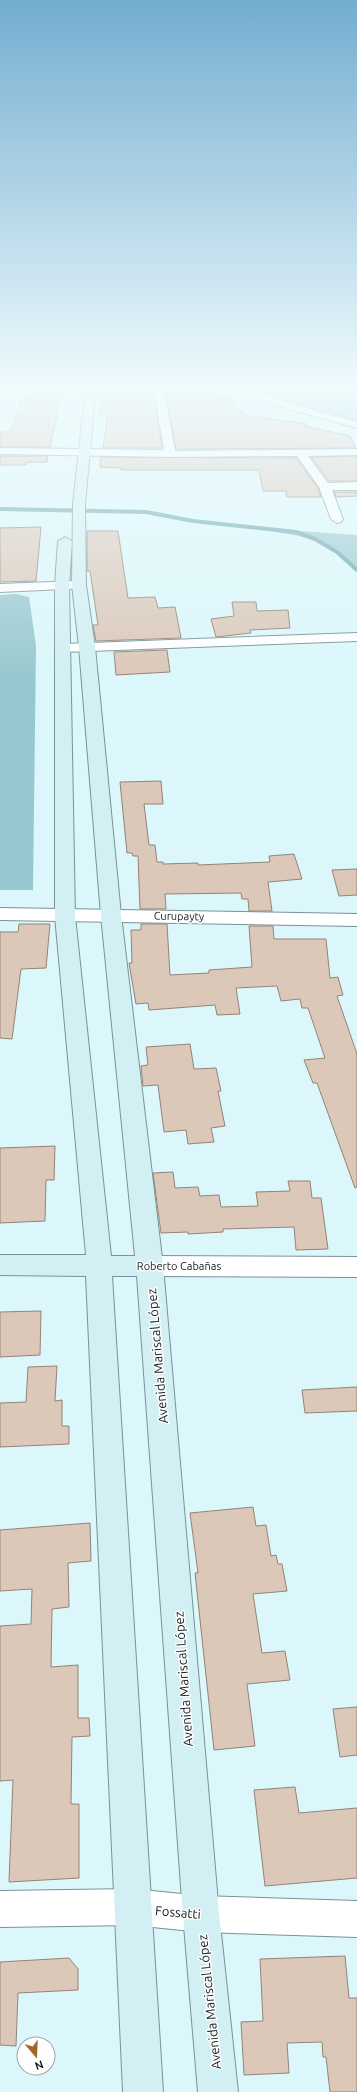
<svg xmlns="http://www.w3.org/2000/svg" width="357" height="2092" viewBox="0 0 357 2092" font-family="Ubuntu,sans-serif">
<style>
.green{fill:#98c8cf}
.lines{fill:none;stroke-linecap:round;stroke-linejoin:round}
.stream{stroke:#67a2ab;stroke-width:4}
.building{fill:#dbc8b9;stroke:#958376}
.minor-casing{stroke:#799296;stroke-width:2}
.secondary-casing{stroke:#799296;stroke-width:2}
.minor{fill:#fff;fill-rule:evenodd}
.secondary{fill:#d2eff3;fill-rule:evenodd}
.labels{text-anchor:middle;stroke-width:3;stroke-linejoin:round;paint-order:stroke}
.street-label{font-size:11px;fill:#121c1e;stroke:#fefefe}
.near-street-label{font-size:13px;fill:#121c1e;stroke:#fefefe}
</style>
<rect width="100%" height="100%" fill="#dbf7fb"/>
<g class="green">
<polygon points="275,385 357,385 357,422 287,405 263,394"/>
<polygon points="285,530 357,535 357,571 338,550 315,539 276,532"/>
<polygon points="16,594 29,597 36,646 33,890 0,890 0,595"/>
</g>
<g class="lines">
<polyline class="stream" points="0,509 146,512 193,521 296,532 315,539 337,552 357,570"/>
</g>
<g class="building">
<polygon points="105,388 149,388 155,402 162,448 103,448 108,414 99,414"/>
<polygon points="163,388 214,388 216,400 231,399 234,411 241,411 242,415 307,424 304,426 350,436 356,448 176,449 167,402"/>
<polygon points="40,389 63,389 50,447 0,447 0,432 11,432 22,399 26,399 27,396 35,396 37,390"/>
<polygon points="0,456 48,456 47,462 27,462 26,465 0,465"/>
<polygon points="357,456 357,481 329,481 311,457"/>
<polygon points="101,457 296,458 318,488 321,497 287,497 286,491 263,491 259,470 121,470 121,468 100,467"/>
<polygon points="334,492 357,492 357,496 336,497"/>
<polygon points="41,527 36,581 0,582 0,528"/>
<polygon points="87,531 118,531 128,598 155,597 158,608 175,607 181,638 96,641 93,625 98,625 90,571 87,571"/>
<polygon points="232,602 256,602 257,611 288,610 290,628 250,630 251,633 216,637 211,619 234,616"/>
<polygon points="167,650 170,672 116,675 114,652"/>
<polygon points="161,781 163,804 144,804 149,845 155,845 157,862 163,862 163,864 198,863 198,865 270,862 269,856 294,854 302,879 268,882 272,911 249,911 248,899 242,899 241,893 165,894 166,909 140,909 138,856 133,856 132,853 127,853 120,782"/>
<polygon points="357,869 357,895 339,896 332,870"/>
<polygon points="19,924 50,924 46,968 21,969 12,1039 0,1038 0,932 18,932"/>
<polygon points="141,924 167,924 170,975 209,973 209,970 252,967 249,926 273,926 274,939 326,939 330,978 338,977 343,995 337,996 357,1054 357,1187 355,1188 317,1083 313,1083 304,1060 325,1058 308,1008 302,1008 300,999 281,1001 277,986 236,988 240,1014 217,1015 215,1005 149,1010 148,1003 136,1004 129,963 132,963 131,930 141,930"/>
<polygon points="190,1044 194,1069 216,1068 221,1091 218,1091 225,1126 211,1128 214,1142 188,1144 186,1130 164,1132 158,1085 143,1086 141,1066 148,1065 146,1047"/>
<polygon points="55,1146 54,1180 46,1180 45,1221 0,1223 0,1148"/>
<polygon points="173,1172 175,1188 198,1187 200,1196 219,1195 221,1207 258,1206 256,1192 290,1191 288,1181 310,1181 312,1198 321,1198 328,1249 296,1250 294,1227 223,1229 223,1232 188,1234 188,1232 161,1233 153,1173"/>
<polygon points="41,1311 40,1355 0,1357 0,1312"/>
<polygon points="57,1366 55,1401 62,1400 62,1426 69,1426 69,1444 0,1447 0,1403 26,1402 28,1367"/>
<polygon points="357,1387 357,1411 305,1413 302,1390"/>
<polygon points="253,1507 256,1526 266,1525 271,1556 276,1555 278,1564 282,1564 287,1591 253,1594 262,1653 285,1651 290,1680 247,1684 255,1746 214,1750 195,1573 198,1573 190,1513"/>
<polygon points="90,1523 91,1561 68,1563 69,1607 52,1609 51,1667 78,1665 78,1718 89,1718 90,1736 72,1737 71,1804 79,1804 79,1878 9,1882 13,1780 0,1781 0,1626 31,1624 32,1589 0,1591 0,1530"/>
<polygon points="357,1707 357,1755 340,1757 333,1709"/>
<polygon points="295,1787 299,1813 357,1808 357,1878 265,1886 254,1790"/>
<polygon points="345,1956 349,1998 357,1998 357,2092 330,2092 326,2057 323,2057 322,2042 287,2043 289,2073 244,2075 241,2022 263,2021 260,1959"/>
<polygon points="69,1958 78,1969 78,1990 18,1993 16,2046 0,2045 0,1962"/>
</g>
<g class="lines">
<defs>
<g id="minor">
<polygon points="150,385 160,385 166,402 175,451 357,449 357,455 308,456 328,483 357,482 357,490 332,490 343,519 341,522 337,523 331,519 319,487 297,456 170,457 0,454 0,448 164,450 156,402"/>
<path d="M242,385H252C264,400 335,415 357,422V428L282,407L249,395Z"/>
<polygon points="79,581 84,582 86,585 84,588 0,592 0,584"/>
<polygon points="357,633 357,641 63,652 58,651 56,648 58,645 63,644"/>
<polygon points="0,908 357,914 357,926 0,920"/>
<polygon points="150,1256 357,1257 357,1277 150,1276 141,1273 138,1266 141,1259"/>
<polygon points="133,1889 201,1896 357,1901 357,1937 201,1932 133,1925 0,1927 0,1891"/>
</g>
<polygon id="secondary" points="86,385 96,385 85,504 86,585 95,647 121,915 163,1266 219,1914 238,2092 198,2092 183,1914 137,1276 112,1276 163,2092 123,2092 86,1276 0,1275 0,1255 86,1255 55,916 55,585 58,541 65,537 72,541 69,585 75,916 111,1256 135,1256 101,915 79,647 72,585 73,504"/>
</defs>
<use href="#minor" class="minor-casing"/>
<use href="#secondary" class="secondary-casing"/>
<use href="#minor" class="minor"/>
<use href="#secondary" class="secondary"/>
</g>
<linearGradient id="sky" x2="0" y2="1"><stop stop-color="#74add0"/><stop offset="0.57" stop-color="#effbfd"/><stop offset="1" stop-color="#effbfd" stop-opacity="0"/></linearGradient>
<rect width="357" height="678" fill="url(#sky)"/>
<g class="labels">
<g class="street-label">
<text transform="translate(179 916) rotate(1)" y="4">Curupayty</text>
<text x="179" y="1270">Roberto Cabañas</text>
</g>
<g class="near-street-label">
<text transform="translate(157 1356) rotate(-95)" y="5">Avenida Mariscal López</text>
<text transform="translate(183 1679) rotate(-94)" y="5">Avenida Mariscal López</text>
<text transform="translate(178 1912) rotate(5)" y="5">Fossatti</text>
<text transform="translate(209 2002) rotate(-96)" y="5">Avenida Mariscal López</text>
</g>
</g>
<g transform="translate(36 2056) rotate(161)"><circle r="19" fill="#fefefe" stroke="#a0a4a4"/>
<path d="M0-3L7 15L0 10L-7 15Z" fill="#a4652d"/>
<text y="-6" font-size="11" font-weight="bold" text-anchor="middle" fill="#121c1e">N</text>
</g>
</svg>
